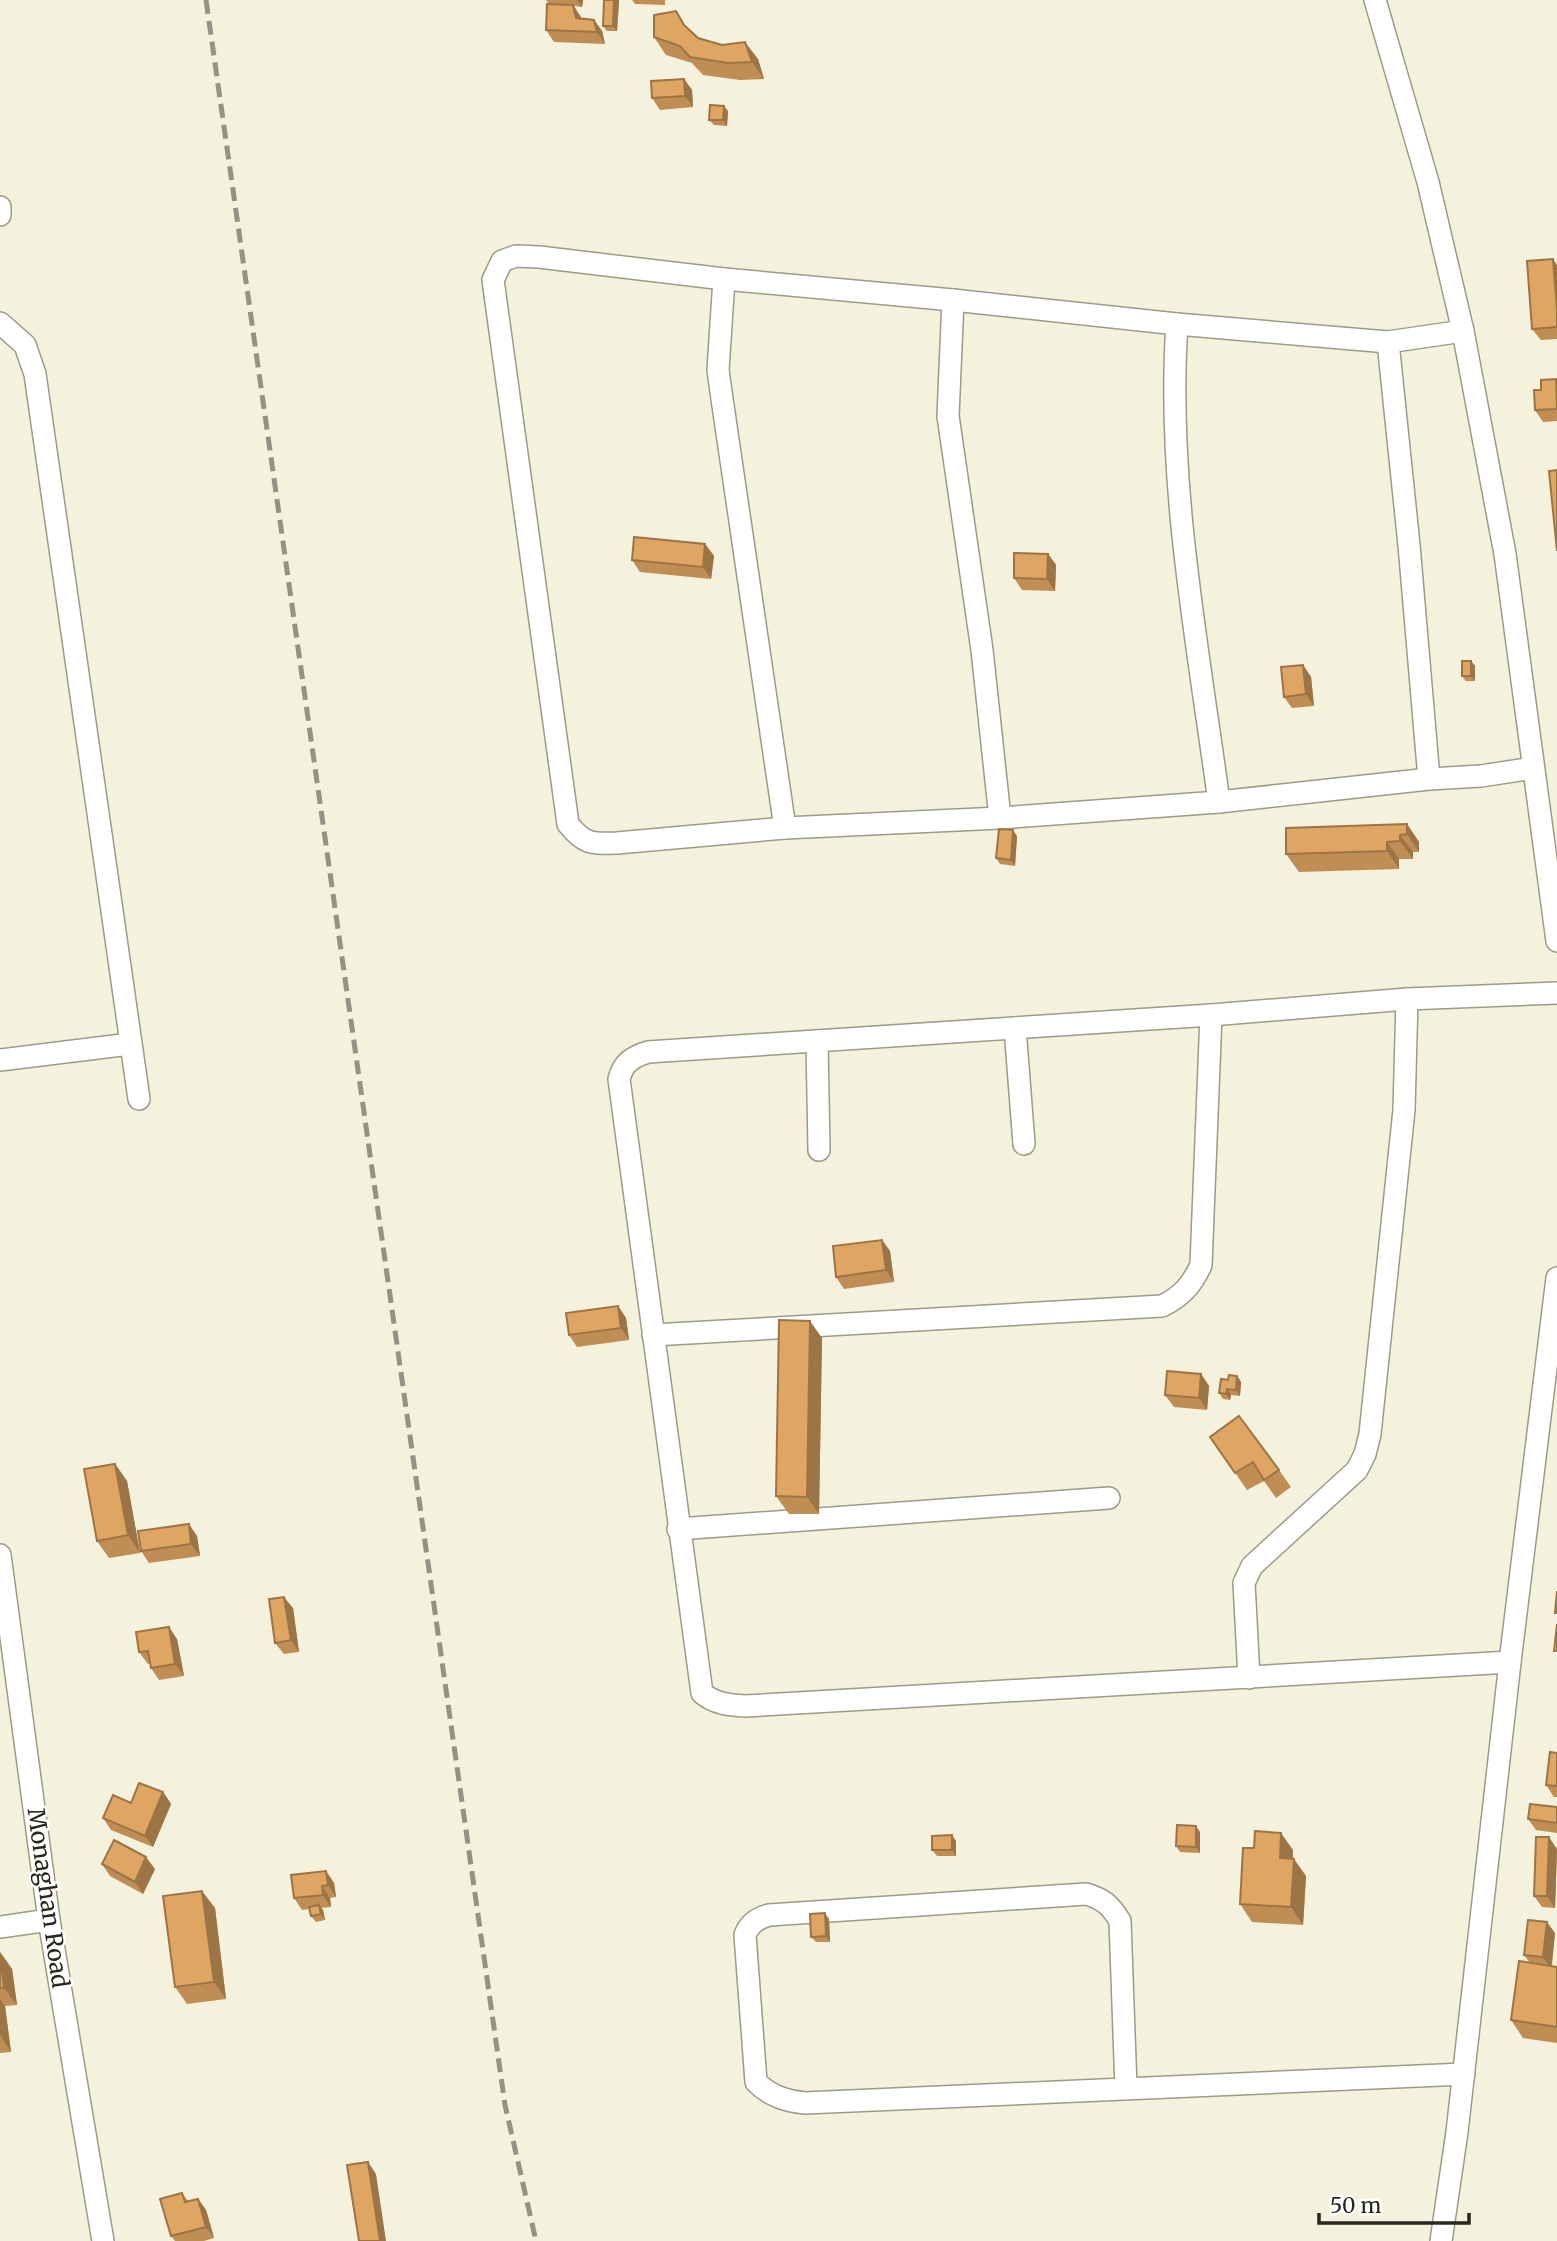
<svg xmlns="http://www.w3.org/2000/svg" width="1557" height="2241" viewBox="0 0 1557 2241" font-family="Merriweather,serif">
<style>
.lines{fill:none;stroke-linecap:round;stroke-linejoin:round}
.minor-casing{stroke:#9d9a87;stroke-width:24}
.minor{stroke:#fff;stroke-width:21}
.rail{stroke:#949284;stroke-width:5;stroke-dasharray:14 7;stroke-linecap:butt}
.wall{fill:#c08e55}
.shaded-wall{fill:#9c7445}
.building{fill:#dfa563;stroke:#9c7445;stroke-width:2}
.labels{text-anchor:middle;stroke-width:5;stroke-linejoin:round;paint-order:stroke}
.street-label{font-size:23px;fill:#28271f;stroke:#fff}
</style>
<rect width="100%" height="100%" fill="#f4f1dd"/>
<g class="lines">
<defs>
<g id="minor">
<polyline points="1375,0 1428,182 1463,331 1505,554 1557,941"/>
<polyline points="0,207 0,215"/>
<polyline points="724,279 718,370 721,392 785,828"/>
<polyline points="953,300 948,416 982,650 1000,818"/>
<polyline points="0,323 25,345 35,374 139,1099"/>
<path d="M1177,324C1166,482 1198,645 1219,802"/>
<path d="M1463,331L1388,342L1177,324L953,300L724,279L539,257L516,256L502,261L493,280L568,824C584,844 591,844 617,843L785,828L1000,818L1219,802L1429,779L1481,776L1533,768"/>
<polyline points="1388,342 1409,545 1429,779"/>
<polyline points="1015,1028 1024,1144"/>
<polyline points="817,1041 819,1150"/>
<polyline points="0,1060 130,1044"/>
<path d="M653,1335L1162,1306C1181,1297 1192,1285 1201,1265L1211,1015"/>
<polyline points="678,1529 1109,1498"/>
<polyline points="0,1555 49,1920 103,2241"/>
<path d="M1510,1662L746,1706C729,1705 715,1704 702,1693L619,1079C623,1063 632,1057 648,1052L1211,1015L1407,999L1557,993"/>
<polyline points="1249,1678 1244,1583 1252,1566 1357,1470 1365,1454 1370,1434 1404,1110 1407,999"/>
<polyline points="0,1927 49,1920"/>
<path d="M1126,2088L1120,1921C1111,1906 1104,1899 1086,1894L769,1915C757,1918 749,1924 745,1935L756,2082C770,2096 786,2101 805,2103L1464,2074"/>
<polyline points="1441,2241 1457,2132 1510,1662 1557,1278"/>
</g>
</defs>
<use href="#minor" class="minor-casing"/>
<use href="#minor" class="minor"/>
<polyline class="rail" points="206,0 505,2105 536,2241"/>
</g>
<g class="wall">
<polygon points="546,0 583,0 582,7 574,6 581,19 594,20 602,31 605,44 554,42 546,30 558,5 549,4"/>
<polygon points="604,0 619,0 617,31 607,31 603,26"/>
<polygon points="632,0 665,0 665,5 635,4"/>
<polygon points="689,29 698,38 758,59 764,79 740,80 703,75 692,63 666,55 654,37"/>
<polygon points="684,79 692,90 693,107 660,110 652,98"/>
<polygon points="728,111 727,126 714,125 709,120"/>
<polygon points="1557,265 1557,339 1541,340 1532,329"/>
<polygon points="1557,381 1557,421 1543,422 1535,410 1541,390"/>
<polygon points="705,544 714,556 711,579 640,572 632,560"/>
<polygon points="1048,554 1056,565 1055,591 1022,590 1014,578"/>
<polygon points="1471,661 1475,666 1475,681 1466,681 1462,676"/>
<polygon points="1303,665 1311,677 1314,706 1292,708 1284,697"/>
<polygon points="1407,824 1419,842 1419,852 1413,852 1413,859 1399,859 1399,869 1299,872 1286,854"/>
<polygon points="1017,836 1015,866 1000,864 996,858"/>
<polygon points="882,1240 890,1251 894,1282 844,1289 836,1277"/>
<polygon points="618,1306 626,1318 629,1340 577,1347 569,1335"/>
<polygon points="822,1338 819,1514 789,1514 776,1496"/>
<polygon points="1201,1374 1209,1386 1207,1410 1174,1407 1165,1395"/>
<polygon points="1237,1376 1241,1382 1240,1396 1231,1395 1230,1400 1223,1399 1219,1393 1228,1380"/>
<polygon points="1210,1437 1279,1470 1291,1487 1276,1498 1264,1481 1247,1490"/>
<polygon points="115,1464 127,1481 140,1553 109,1558 97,1541"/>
<polygon points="197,1536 200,1556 149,1563 141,1551"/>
<polygon points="293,1608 299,1652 284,1654 275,1643"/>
<polygon points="177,1639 184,1676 159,1680 151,1668 150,1663 148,1664 139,1652"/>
<polygon points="1557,1753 1557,1797 1554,1797 1546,1785"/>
<polygon points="163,1792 171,1804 153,1847 111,1830 103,1818 131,1803"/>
<polygon points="1557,1807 1557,1833 1536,1830 1528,1819"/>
<polygon points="1200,1832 1200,1853 1180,1852 1176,1846"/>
<polygon points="956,1841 956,1856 937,1856 932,1850"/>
<polygon points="1557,1849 1555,1908 1542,1907 1534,1896"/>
<polygon points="1293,1850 1293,1859 1306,1876 1303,1925 1252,1922 1240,1904"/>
<polygon points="102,1864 155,1869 143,1894 110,1876"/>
<polygon points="326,1871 334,1883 336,1897 330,1898 331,1907 321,1908 323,1910 325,1920 316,1922 311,1916 310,1909 302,1910 294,1898"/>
<polygon points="215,1908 226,1999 187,2004 175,1987"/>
<polygon points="829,1919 830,1942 816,1942 811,1937"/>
<polygon points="1555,1933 1552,1966 1557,1967 1557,2043 1523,2038 1511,2020 1530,1963 1524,1955"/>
<polygon points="0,1952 12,1969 17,2005 5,2006 11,2052 0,2053"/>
<polygon points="182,2193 188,2201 198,2199 206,2210 214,2238 204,2241 175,2241 171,2236"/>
</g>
<g class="shaded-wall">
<polygon points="577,0 583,0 582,7"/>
<polygon points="614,0 619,0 617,31 613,26"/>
<polygon points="573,5 581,17 584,30 576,18"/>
<polygon points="594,20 602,31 605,44 597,32"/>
<polygon points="745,42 758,59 764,79 752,62"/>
<polygon points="684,79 692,90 693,107 685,96"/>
<polygon points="724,106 728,111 727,126 723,120"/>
<polygon points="1553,259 1557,265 1557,310"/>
<polygon points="705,544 714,556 711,579 703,567"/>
<polygon points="1048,554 1056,565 1055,591 1047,579"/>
<polygon points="1471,661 1475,666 1475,681 1471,676"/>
<polygon points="1303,665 1311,677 1314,706 1306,694"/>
<polygon points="1407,824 1419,842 1419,852 1407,834"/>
<polygon points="1013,830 1017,836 1015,866 1011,860"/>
<polygon points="1400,835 1413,852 1413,859 1400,841"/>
<polygon points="1387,842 1399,859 1399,869 1387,851"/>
<polygon points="882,1240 890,1251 894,1282 886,1270"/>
<polygon points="618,1306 626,1318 629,1340 621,1328"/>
<polygon points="810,1321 822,1338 819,1514 807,1497"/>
<polygon points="1201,1374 1209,1386 1207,1410 1199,1398"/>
<polygon points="1237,1376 1241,1382 1240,1396 1236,1390"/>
<polygon points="1227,1389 1231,1395 1230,1400 1226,1394"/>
<polygon points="115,1464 127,1481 140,1553 128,1535"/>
<polygon points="189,1524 197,1536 200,1556 191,1544"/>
<polygon points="284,1597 293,1608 299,1652 291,1640"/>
<polygon points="169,1627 177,1639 184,1676 175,1664"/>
<polygon points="163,1792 171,1804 153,1847 145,1836"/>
<polygon points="1196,1826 1200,1832 1200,1853 1196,1847"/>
<polygon points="1281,1833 1293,1850 1292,1875 1280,1858"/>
<polygon points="952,1835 956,1841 956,1856 952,1850"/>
<polygon points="1549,1837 1557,1849 1555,1908 1547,1896"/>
<polygon points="146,1857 155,1869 143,1894 135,1882"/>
<polygon points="1294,1859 1306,1876 1303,1925 1291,1907"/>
<polygon points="326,1871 334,1883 336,1897 328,1885"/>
<polygon points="322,1886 330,1898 331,1907 323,1895"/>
<polygon points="202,1891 215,1908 226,1999 214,1982"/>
<polygon points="319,1905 323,1910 325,1920 321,1914"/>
<polygon points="825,1913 829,1919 830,1942 826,1936"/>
<polygon points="1547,1922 1555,1933 1551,1969 1543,1957"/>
<polygon points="0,1952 12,1969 17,2005 4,1988"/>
<polygon points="0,1999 5,2006 11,2052 0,2035"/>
<polygon points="368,2162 376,2174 386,2241 380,2241"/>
<polygon points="198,2199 206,2210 214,2238 206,2227"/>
</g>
<g class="building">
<polygon points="604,0 614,0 613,26 603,26"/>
<polygon points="547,4 573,5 576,18 594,20 597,32 546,30"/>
<polygon points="676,11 684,25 698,38 722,45 745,42 752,62 728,63 690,57 680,46 654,37 654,15"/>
<polygon points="684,79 685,96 652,98 651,81"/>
<polygon points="710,105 724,106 723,120 709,120"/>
<polygon points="1553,259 1557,310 1557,327 1532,329 1527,261"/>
<polygon points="1556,379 1557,409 1535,410 1534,390 1541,390 1541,380"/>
<polygon points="1557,470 1557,551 1549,471"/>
<polygon points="634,537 705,544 703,567 632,560"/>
<polygon points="1014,553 1048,554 1047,579 1014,578"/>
<rect x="1462" y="661" width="9" height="15"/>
<polygon points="1303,665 1306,694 1284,697 1281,667"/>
<polygon points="1407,824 1407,834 1400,835 1400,841 1387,842 1387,851 1286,854 1286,828"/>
<polygon points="999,829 1013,830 1011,860 996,858"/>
<polygon points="882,1240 886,1270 836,1277 833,1246"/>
<polygon points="618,1306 621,1328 569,1335 566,1313"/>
<polygon points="779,1320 810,1321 807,1497 776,1496"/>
<polygon points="1167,1371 1201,1374 1199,1398 1165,1395"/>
<polygon points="1229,1375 1237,1376 1236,1390 1227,1389 1226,1394 1219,1393 1221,1379 1228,1380"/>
<polygon points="1239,1416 1279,1470 1264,1480 1253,1462 1235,1473 1210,1437"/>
<polygon points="115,1464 128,1535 97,1541 84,1469"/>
<polygon points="189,1524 191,1544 141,1551 138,1531"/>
<polygon points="1557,1591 1557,1613 1555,1613"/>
<polygon points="284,1597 291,1640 275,1643 269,1599"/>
<polygon points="1557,1624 1557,1651 1554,1651"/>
<polygon points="169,1627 175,1664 151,1668 148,1651 139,1652 136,1632"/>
<polygon points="1550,1752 1557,1753 1557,1786 1546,1785"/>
<polygon points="139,1783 163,1792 145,1836 103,1818 113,1795 131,1803"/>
<polygon points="1530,1804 1557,1807 1557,1823 1528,1819"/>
<polygon points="1177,1825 1196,1826 1196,1847 1176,1846"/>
<polygon points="1255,1831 1281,1833 1280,1858 1294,1859 1291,1907 1240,1904 1243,1848 1254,1848"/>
<polygon points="952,1835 952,1850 932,1850 932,1836"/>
<polygon points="1536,1837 1549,1837 1547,1896 1534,1896"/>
<polygon points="114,1840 146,1857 135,1882 102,1864"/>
<polygon points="326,1871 328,1885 322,1886 323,1895 294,1898 291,1875"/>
<polygon points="202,1891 214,1982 175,1987 163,1896"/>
<polygon points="319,1905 321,1914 311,1916 309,1907"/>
<polygon points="825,1913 826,1936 811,1937 810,1914"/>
<polygon points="1528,1920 1547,1922 1543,1957 1524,1955"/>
<polygon points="0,1955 4,1988 0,1988"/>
<polygon points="1519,1961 1557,1967 1557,2027 1511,2020"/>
<polygon points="368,2162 380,2241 359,2241 347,2165"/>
<polygon points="182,2193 185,2202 198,2199 206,2227 171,2236 160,2199"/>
</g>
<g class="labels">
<g class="street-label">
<text transform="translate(48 1898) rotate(82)" y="8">Monaghan Road</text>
</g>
</g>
<path d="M1319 2213v10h150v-10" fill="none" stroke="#28271f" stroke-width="3.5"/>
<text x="1330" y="2213" font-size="21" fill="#28271f" stroke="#ffffff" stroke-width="5" paint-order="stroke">50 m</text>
</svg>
